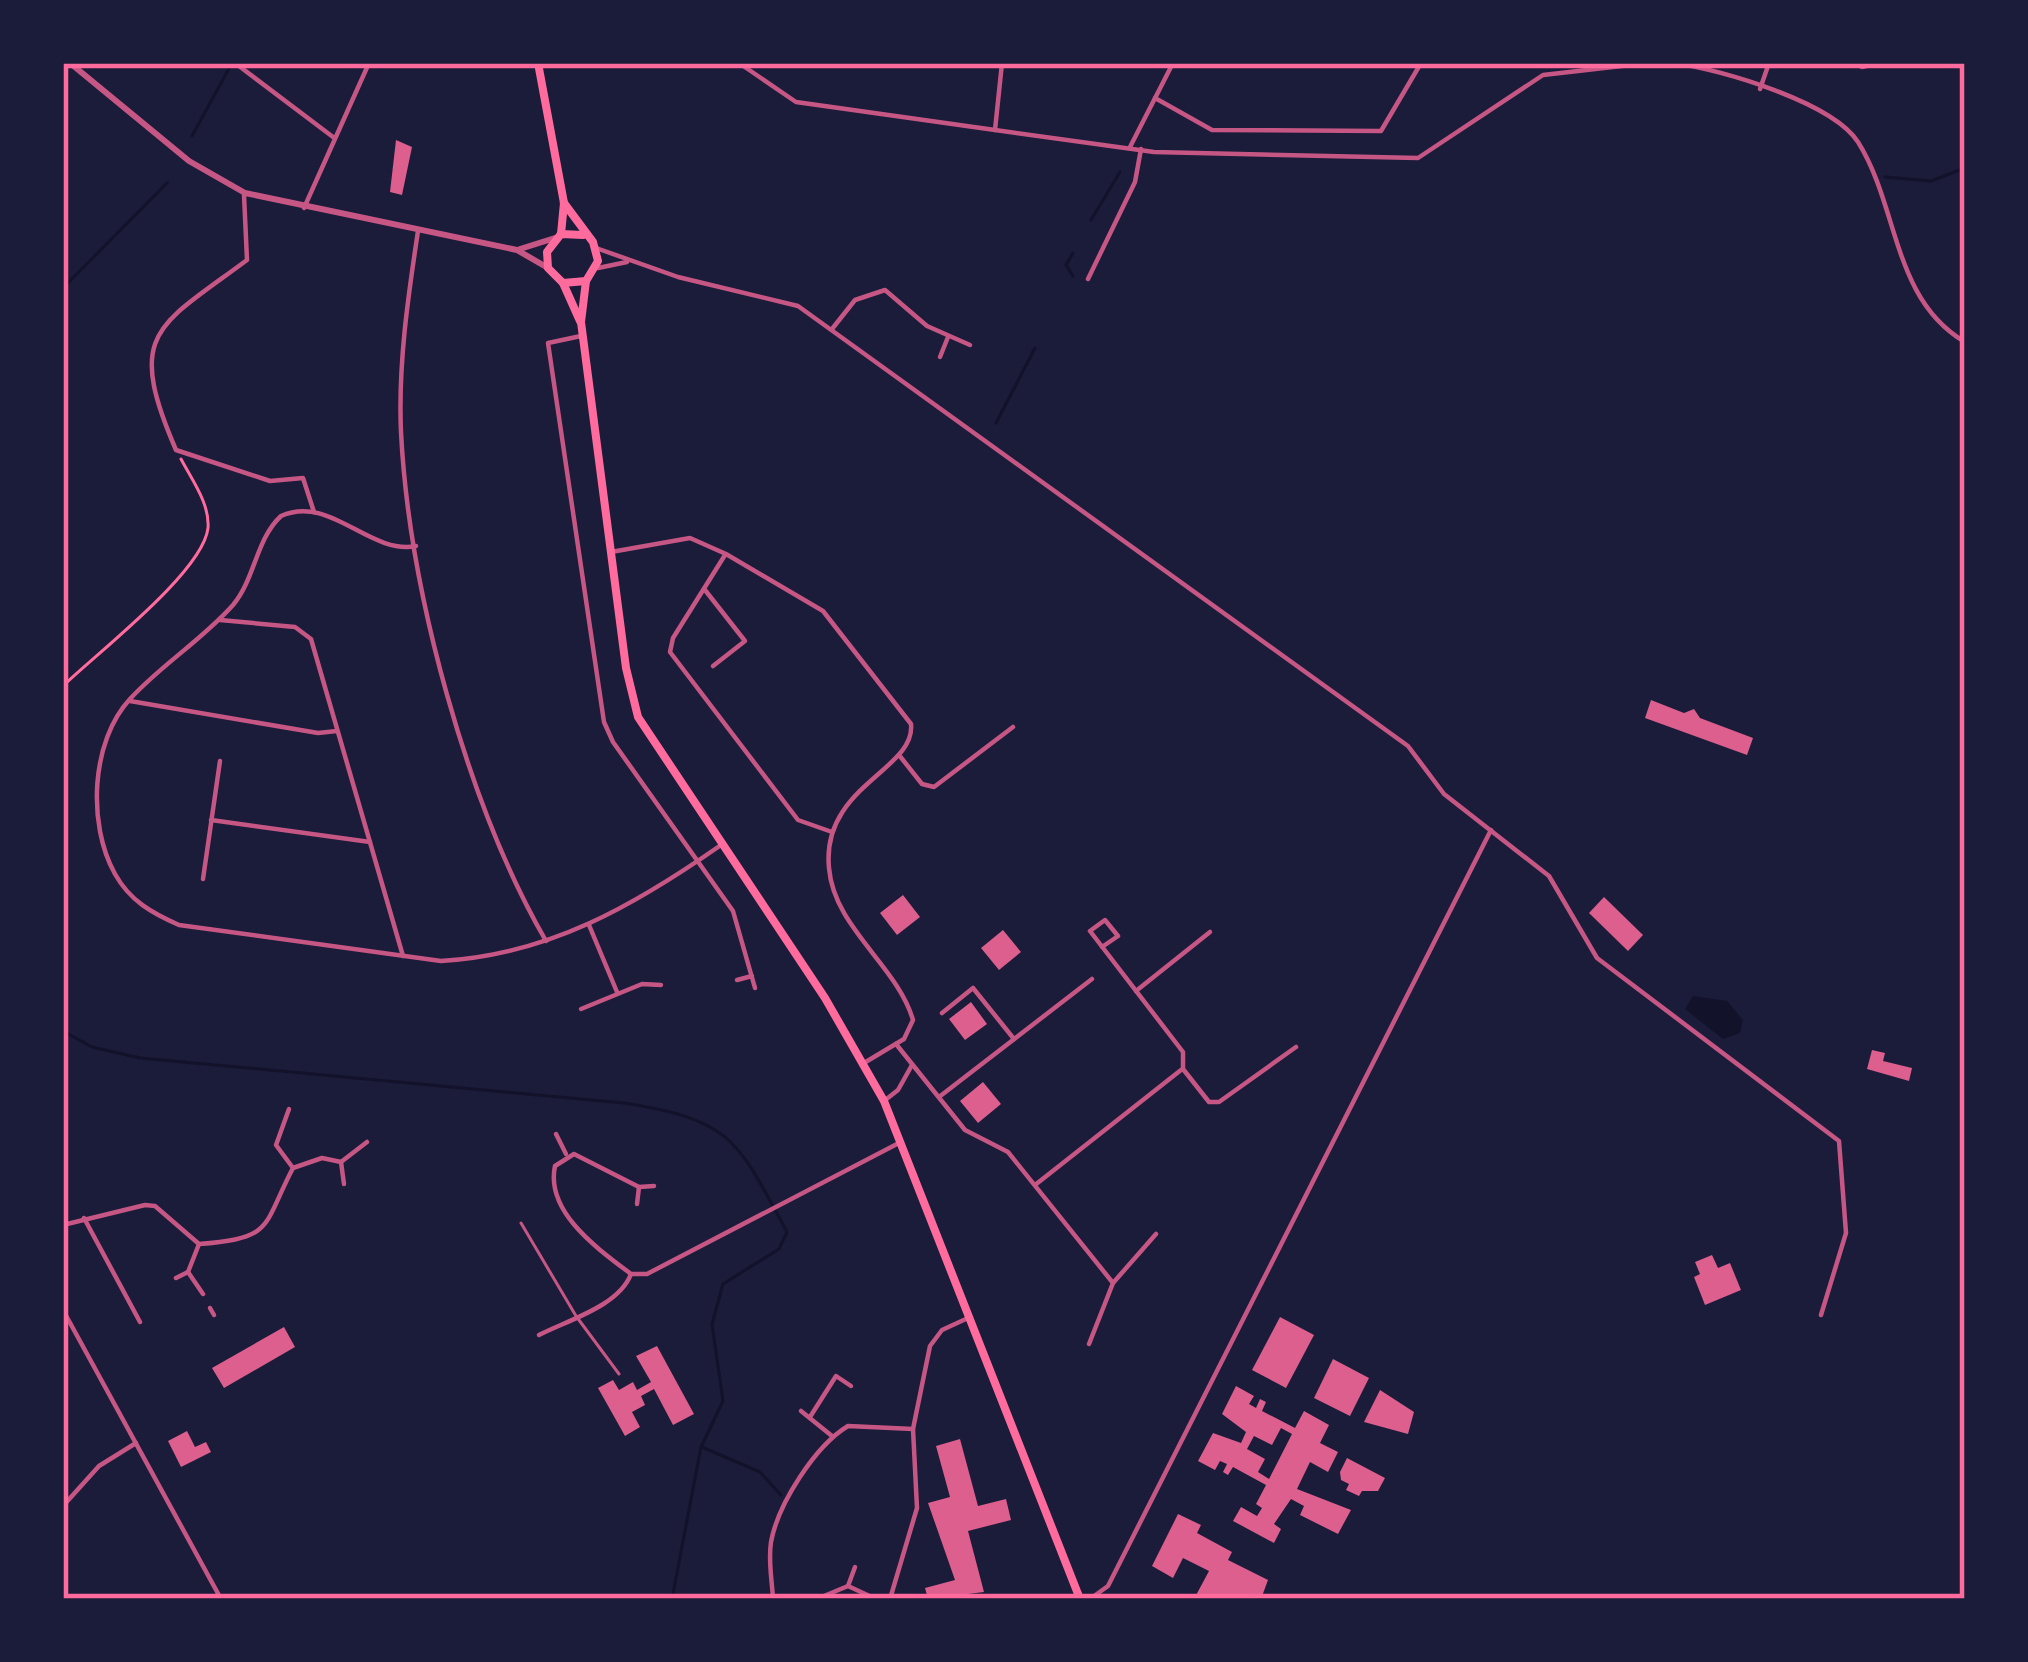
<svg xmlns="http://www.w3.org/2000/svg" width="2028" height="1662" viewBox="0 0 2028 1662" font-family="Arial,sans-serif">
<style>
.water{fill:#12122b}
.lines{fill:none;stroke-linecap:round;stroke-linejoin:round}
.stream{stroke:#12122b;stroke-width:3}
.building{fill:#dd5f8e;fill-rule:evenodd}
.path{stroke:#ff6b9d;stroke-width:3}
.service{stroke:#c65784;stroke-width:3}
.minor{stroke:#c65784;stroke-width:4.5}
.tertiary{stroke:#c65784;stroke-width:6}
.primary{stroke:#ff6b9d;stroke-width:8}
.neatline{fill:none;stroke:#ff6b9d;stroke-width:4.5}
</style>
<rect width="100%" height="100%" fill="#1b1b3a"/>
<polygon class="water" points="1693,996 1727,1001 1743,1020 1740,1033 1723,1039 1685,1009"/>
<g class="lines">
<g class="stream">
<polyline points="192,136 232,63"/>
<polyline points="1885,177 1931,181 1965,168"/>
<polyline points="1091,220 1120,172"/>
<polyline points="1073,253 1066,265 1073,276"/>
<polyline points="63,288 167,183"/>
<polyline points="996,423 1035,348"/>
<path d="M63,1031L92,1047L140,1058L624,1103C733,1120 737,1140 787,1232L779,1249L723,1284L712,1324L723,1401L701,1447L672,1599"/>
<polyline points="702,1447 760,1472 781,1495"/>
</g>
</g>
<g class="building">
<polygon points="396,140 412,147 402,195 390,192"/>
<polygon points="1651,700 1684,713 1694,709 1700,718 1753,738 1747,755 1645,718"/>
<polygon points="903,895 920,917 897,935 880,913"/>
<polygon points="1604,897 1643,935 1628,951 1589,913"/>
<polygon points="1003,930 1021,952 999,970 981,948"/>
<polygon points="971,1002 987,1024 965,1040 949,1019"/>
<polygon points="1872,1050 1885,1053 1883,1061 1912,1068 1909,1081 1867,1069"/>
<polygon points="983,1082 1001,1104 978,1123 960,1101"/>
<polygon points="1712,1255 1718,1268 1730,1263 1741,1290 1705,1305 1694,1277 1700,1274 1695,1262"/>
<polygon points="1280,1317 1314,1335 1286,1388 1252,1370"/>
<polygon points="284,1327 295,1347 224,1388 212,1368"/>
<polygon points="657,1346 694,1414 673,1425 654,1389 641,1396 645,1405 632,1412 640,1427 625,1436 598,1388 613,1380 619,1390 633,1382 637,1390 651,1382 636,1356"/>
<polygon points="1333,1359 1369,1378 1350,1416 1314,1398"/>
<path d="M1236,1386L1254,1396L1249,1404L1256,1408L1260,1399L1266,1402L1262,1411L1295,1428L1304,1411L1329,1425L1320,1443L1338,1452L1328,1472L1310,1462L1297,1489L1351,1510L1338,1534L1300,1515L1304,1506L1291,1499L1274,1524L1281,1529L1274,1543L1233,1521L1241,1507L1257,1516L1262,1508L1256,1504L1266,1485L1233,1467L1228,1475L1223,1472L1227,1464L1220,1461L1215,1470L1198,1461L1213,1433L1241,1443L1246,1432L1222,1414ZM1281,1428L1292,1434L1269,1479L1258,1472L1265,1459L1247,1449L1254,1436L1272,1445Z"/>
<polygon points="1380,1390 1414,1412 1408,1434 1364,1422"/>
<polygon points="187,1431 195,1447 206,1442 211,1452 181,1467 168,1441"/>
<polygon points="960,1439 978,1506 1006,1499 1011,1520 968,1531 984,1592 928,1599 925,1588 955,1580 928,1503 950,1497 936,1446"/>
<polygon points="1347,1458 1385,1478 1378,1491 1362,1491 1359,1496 1346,1490 1349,1484 1341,1480 1340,1472"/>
<polygon points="1178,1514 1201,1525 1197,1533 1232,1552 1228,1560 1268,1580 1261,1599 1194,1599 1209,1571 1183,1558 1173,1578 1152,1566"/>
</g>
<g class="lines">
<path class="path" d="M63,686C97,653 203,572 208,528C210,504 192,480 181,459"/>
<polyline class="service" points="521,1223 576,1316 619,1374"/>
<g class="minor">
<polyline points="235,63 333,137"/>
<polyline points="739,63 796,102 995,130 1154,152 1418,158 1543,75 1648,63"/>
<path d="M1675,63C1722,70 1832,102 1858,142C1899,207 1892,299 1965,342"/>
<polyline points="1852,63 1862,67 1879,63"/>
<polyline points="1760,89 1769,63"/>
<polyline points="1155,98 1212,130 1381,131 1421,63"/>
<polyline points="995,130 1002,63"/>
<polyline points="1130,147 1173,63"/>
<path d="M244,195L247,260C157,327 125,332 176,450L270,481L303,478L314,512"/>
<polyline points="304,208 369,63"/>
<path d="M418,231C408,297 398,365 401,432C409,590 467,804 546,941"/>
<polyline points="596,248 678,277 798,306 1408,746 1444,794 1549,876 1597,958 1839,1141 1846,1233 1821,1315"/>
<polyline points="598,268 627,262"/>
<polyline points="1088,279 1135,182 1141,149"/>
<polyline points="832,329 855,300 885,290 927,326 970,345"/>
<polyline points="581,336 548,343 604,722 613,742 733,911 755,988"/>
<polyline points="940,357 948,337"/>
<path d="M416,546C369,555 330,494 281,516C256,539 255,579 233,605C202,640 161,665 130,699C91,741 87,824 115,874C130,901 152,913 179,925L441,961C549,955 635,905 721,845"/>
<path d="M611,552L690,538L726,554L823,611L911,724C916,770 821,786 829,868C834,928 897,965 913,1020L904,1039L864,1063"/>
<polyline points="725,555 673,638 670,652 798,820 832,832"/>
<polyline points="705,590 745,641 713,666"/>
<polyline points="220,620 295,627 311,639 403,956"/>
<polyline points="130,701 318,733 337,731"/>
<polyline points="899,755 922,784 934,787 1013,727"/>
<polyline points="211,820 370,842"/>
<polyline points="203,879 220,761"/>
<polyline points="589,925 617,992"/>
<polyline points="1102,947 1118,936 1105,920 1090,931 1183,1052 1183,1069 1209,1102 1219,1102 1296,1047"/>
<polyline points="737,980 752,976"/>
<polyline points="1136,991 1210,932"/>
<polyline points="581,1009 642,984 661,985"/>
<polyline points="942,1013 973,988 1014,1039"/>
<polyline points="896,1044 965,1130 1008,1152 1113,1283"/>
<polyline points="939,1097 1092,979"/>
<polyline points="884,1101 898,1090 912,1065"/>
<polyline points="289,1109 276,1145 293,1168"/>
<polyline points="556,1134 566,1154"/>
<polyline points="341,1162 344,1184"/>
<polyline points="1035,1185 1181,1070"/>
<path d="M654,1186L639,1187L574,1154L555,1166C545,1212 598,1249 631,1274H647L897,1144"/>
<polyline points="637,1204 639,1187"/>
<polyline points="84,1218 140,1322"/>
<path d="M63,1225L145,1205L155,1206L199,1244C275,1238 262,1227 293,1168L322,1158L341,1162L367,1142"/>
<polyline points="188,1272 203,1294"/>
<polyline points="176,1278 188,1272 199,1244"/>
<polyline points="210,1308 214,1315"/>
<polyline points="63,1310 221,1599"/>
<path d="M539,1335C568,1320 619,1306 631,1274"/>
<polyline points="1089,1344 1113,1283 1156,1234"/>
<polyline points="801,1411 832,1436"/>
<polyline points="810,1417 836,1376 851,1386"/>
<polyline points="63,1506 99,1466 136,1443"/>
<polyline points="848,1586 855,1567"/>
<polyline points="824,1596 848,1586 876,1599"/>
<path d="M773,1599C772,1580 768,1561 771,1542C778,1504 815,1446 848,1426L913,1429"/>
<polyline points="890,1599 917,1508 913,1429 930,1346 942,1330 968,1318"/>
<polyline points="1090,1599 1108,1586 1491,830"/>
</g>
<g class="tertiary">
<polyline points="70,63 189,161 245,193 517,250 548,268"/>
<polyline points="520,249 555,238"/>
</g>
<g class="primary">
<polyline points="538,63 564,203 561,234"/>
<polyline points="564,203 593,242 598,261 586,281 563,283 548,268 547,252 561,234 583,235"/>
<polyline points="586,281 581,322 626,668 638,717 825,998 884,1101 1080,1599"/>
<polyline points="563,283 580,321"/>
</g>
</g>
<rect width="2028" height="1662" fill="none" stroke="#1b1b3a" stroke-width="132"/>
<rect x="66" y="66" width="1896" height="1530" class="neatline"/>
</svg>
